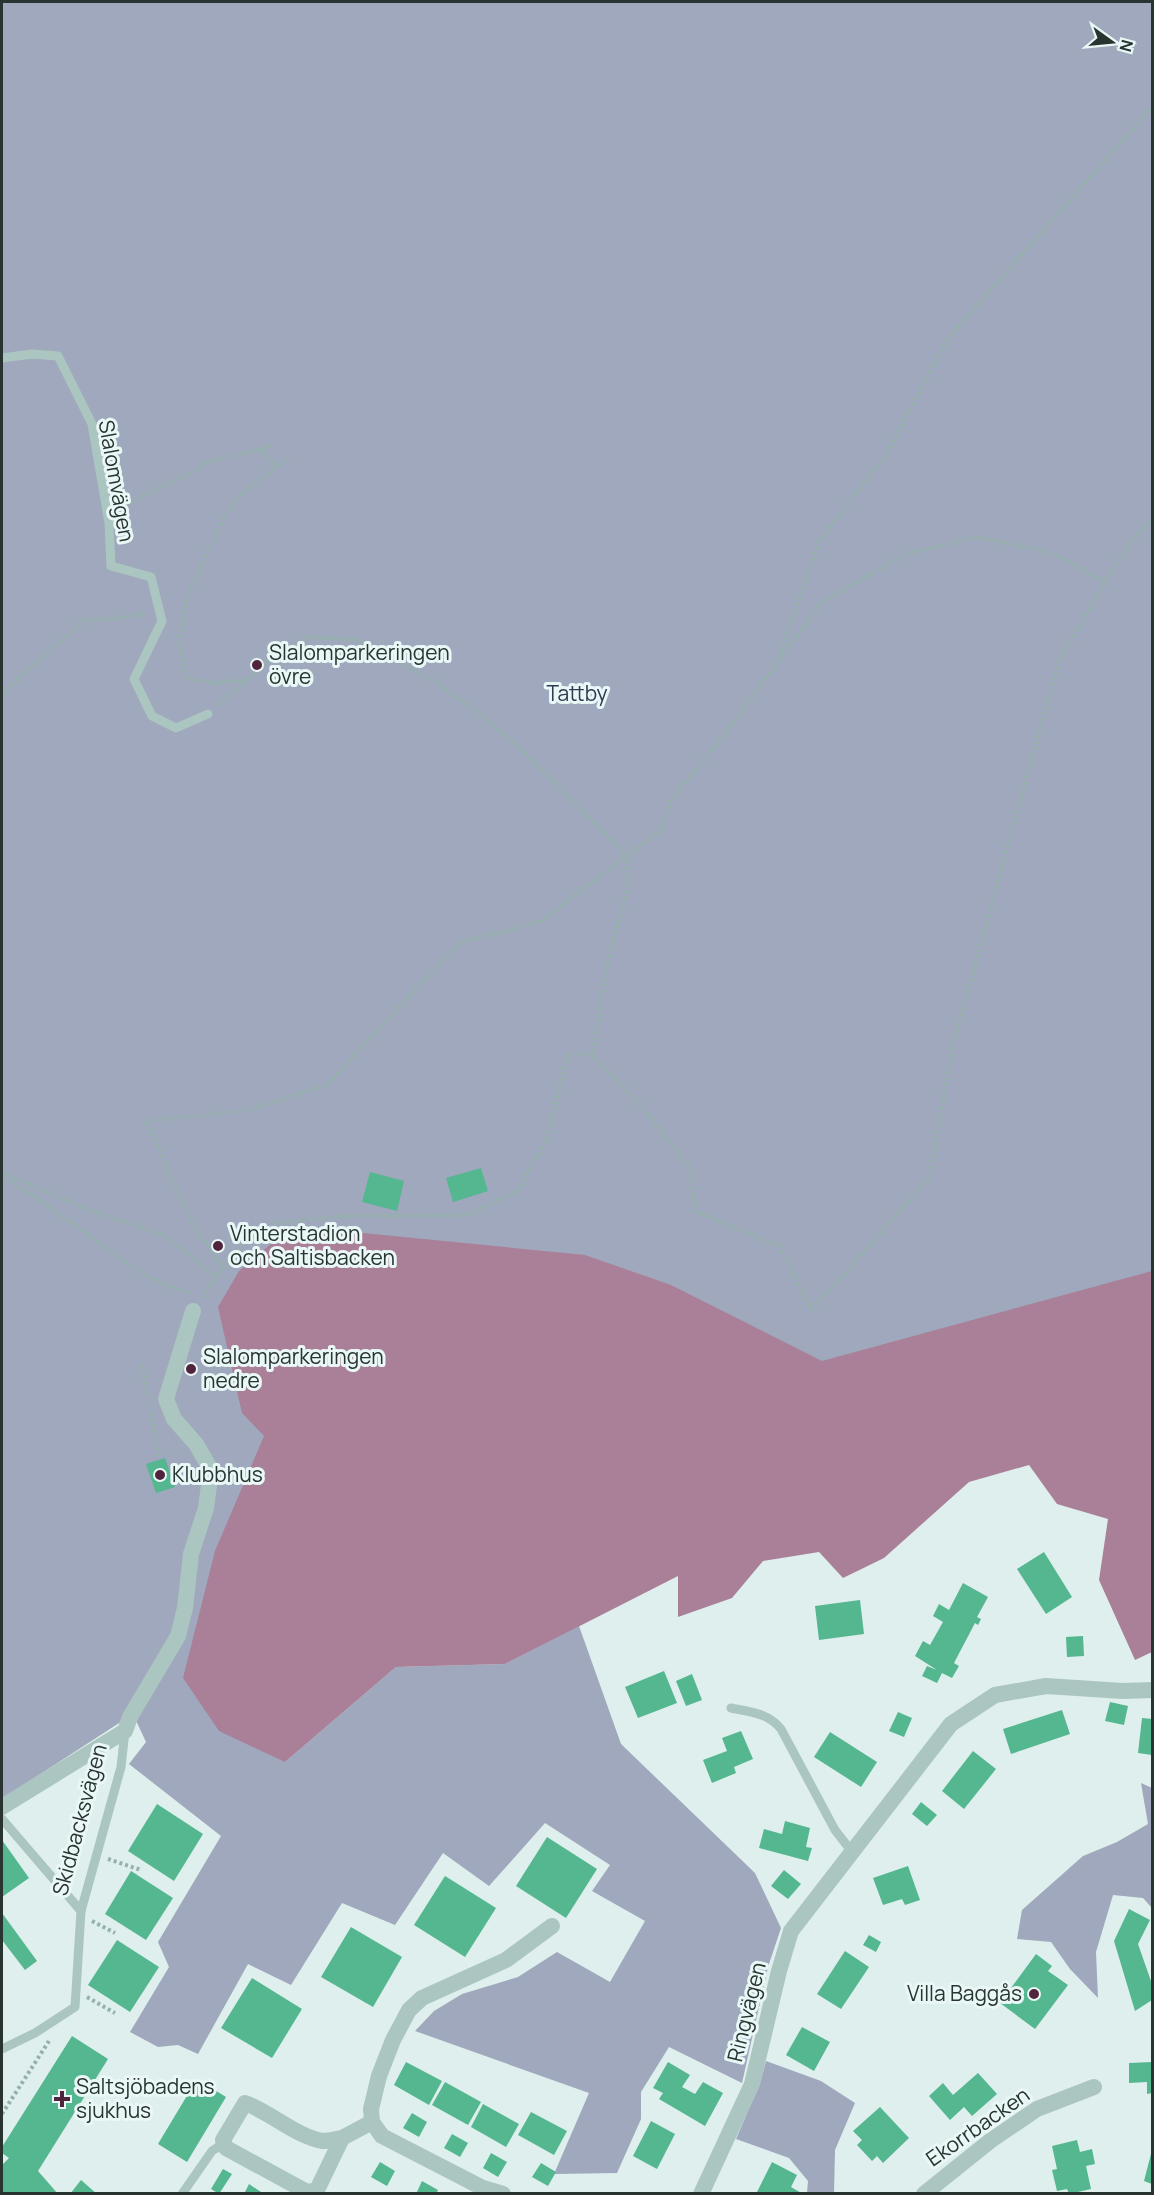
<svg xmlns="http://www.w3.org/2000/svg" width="1154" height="2195" viewBox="0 0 1154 2195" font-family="Manrope,sans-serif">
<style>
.green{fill:#9fa8bc}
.water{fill:#a98098}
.building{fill:#54b790}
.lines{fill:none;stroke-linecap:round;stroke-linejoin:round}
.path{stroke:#95b1ab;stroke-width:4;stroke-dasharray:3 3;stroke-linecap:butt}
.service{stroke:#abc6c1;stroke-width:9}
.minor{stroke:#abc6c1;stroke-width:16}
.poi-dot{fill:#51243e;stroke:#e9f7f6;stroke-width:2}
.labels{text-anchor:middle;stroke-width:6;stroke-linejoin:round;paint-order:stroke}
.street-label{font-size:21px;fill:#293431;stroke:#e9f7f6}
.poi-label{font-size:21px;fill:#293431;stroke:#e9f7f6;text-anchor:start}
.park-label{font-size:21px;fill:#303950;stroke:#e9f7f6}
</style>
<rect width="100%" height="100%" fill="#deefed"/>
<g class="green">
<polygon points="2,2 1152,2 1152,1406 565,1430 285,1762 396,1667 505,1664 579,1626 621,1744 755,1873 781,1928 768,1967 742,2083 669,2047 641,2092 641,2119 617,2173 554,2174 589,2093 415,2031 434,2011 462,1994 518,1977 557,1952 610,1982 645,1921 592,1891 610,1865 545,1823 489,1886 443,1853 395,1925 342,1903 291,1985 248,1964 198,2054 178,2045 158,2047 130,2032 169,1967 158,1942 221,1836 129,1764 146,1742 133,1714 2,1799"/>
<polygon points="1141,1783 1152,1788 1152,1908 1143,1898 1113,1895 1096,1952 1098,1998 1070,1969 1051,1942 1017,1939 1022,1910 1083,1856 1117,1842 1148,1824"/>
<polygon points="766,2061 821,2081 855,2103 835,2150 834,2193 807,2193 808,2181 789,2158 736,2139 760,2083"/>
</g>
<polygon class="water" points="292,1226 585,1255 671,1285 822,1361 1152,1271 1152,1652 1135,1660 1099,1580 1108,1519 1057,1504 1029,1465 969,1482 884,1558 843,1578 819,1552 763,1561 732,1598 678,1617 678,1576 505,1664 396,1667 285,1762 219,1731 183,1678 215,1551 264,1436 242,1413 218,1307 239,1271"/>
<g class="building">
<polygon points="481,1168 488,1191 453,1202 446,1178"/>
<polygon points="370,1172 404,1181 397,1211 362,1202"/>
<polygon points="165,1458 175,1487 156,1493 146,1464"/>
<polygon points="1044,1552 1072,1597 1046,1614 1017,1569"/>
<polygon points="963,1583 988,1597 977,1617 981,1619 978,1625 975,1623 954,1663 959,1666 952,1678 942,1673 937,1683 922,1676 927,1666 937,1670 915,1656 923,1641 930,1645 943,1622 933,1616 939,1604 949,1610"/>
<polygon points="860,1600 864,1634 819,1640 815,1606"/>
<polygon points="1083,1636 1084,1656 1067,1657 1066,1637"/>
<polygon points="664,1671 677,1703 638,1718 625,1687"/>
<polygon points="692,1674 702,1700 686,1706 676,1681"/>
<polygon points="1110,1702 1128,1706 1124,1725 1105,1721"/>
<polygon points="1062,1710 1070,1734 1011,1754 1003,1729"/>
<polygon points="898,1712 912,1718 904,1737 889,1731"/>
<polygon points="1142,1718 1152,1719 1152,1755 1138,1753"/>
<polygon points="741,1731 753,1759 734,1767 736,1773 712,1783 703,1760 727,1751 722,1738"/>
<polygon points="830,1732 877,1762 861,1787 814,1757"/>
<polygon points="973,1751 996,1769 964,1809 942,1791"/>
<polygon points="921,1802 937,1815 927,1826 912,1814"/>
<polygon points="157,1804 203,1834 174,1881 128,1851"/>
<polygon points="785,1821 810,1828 806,1847 812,1848 808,1861 759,1848 764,1829 782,1834"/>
<polygon points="547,1837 597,1869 566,1918 516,1886"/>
<polygon points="2,1840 29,1878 2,1897"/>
<polygon points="908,1866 920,1900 905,1905 902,1899 883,1905 873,1878"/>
<polygon points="784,1870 801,1884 788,1899 771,1886"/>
<polygon points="131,1871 173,1898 146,1940 105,1914"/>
<polygon points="445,1876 496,1908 465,1957 414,1925"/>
<polygon points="1129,1909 1150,1920 1138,1944 1152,1984 1152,2000 1135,2011 1114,1941"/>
<polygon points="2,1913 37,1961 25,1970 2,1940"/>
<polygon points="351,1927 402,1957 373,2007 321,1977"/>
<polygon points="869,1935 881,1942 876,1952 863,1945"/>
<polygon points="117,1940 159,1967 130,2012 88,1985"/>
<polygon points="845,1951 869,1967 841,2009 817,1994"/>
<polygon points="1036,1954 1052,1966 1048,1971 1068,1985 1035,2029 1000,2003"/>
<polygon points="252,1978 302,2009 272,2058 221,2028"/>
<polygon points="802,2027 830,2042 814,2071 786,2055"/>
<polygon points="72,2036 108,2059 38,2171 58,2194 2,2194 2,2165 9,2158 2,2153 2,2147"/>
<polygon points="406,2062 442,2081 429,2105 394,2085"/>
<polygon points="668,2062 690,2075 682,2087 695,2094 703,2082 723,2093 705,2126 659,2099 663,2093 653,2088"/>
<polygon points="1152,2062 1152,2093 1147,2094 1147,2082 1129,2083 1129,2063"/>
<polygon points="978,2073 997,2094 972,2116 964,2107 950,2120 929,2096 943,2083 953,2095"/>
<polygon points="197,2079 226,2097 187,2162 158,2144"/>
<polygon points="445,2082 481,2102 468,2125 432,2105"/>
<polygon points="483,2104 519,2124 506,2147 471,2127"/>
<polygon points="880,2107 909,2138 883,2163 877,2156 872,2161 857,2145 862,2140 853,2131"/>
<polygon points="531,2112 567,2131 554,2155 518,2135"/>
<polygon points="412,2113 427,2122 419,2137 403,2128"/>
<polygon points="651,2121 675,2134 657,2169 633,2156"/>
<polygon points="452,2134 468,2143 460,2157 444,2148"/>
<polygon points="1077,2140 1080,2152 1092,2149 1095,2164 1086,2166 1091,2189 1069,2194 1067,2189 1057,2191 1052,2170 1057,2169 1052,2146"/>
<polygon points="1152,2150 1152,2184 1144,2181"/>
<polygon points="491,2153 507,2162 498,2177 483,2168"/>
<polygon points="380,2162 395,2171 387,2186 371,2177"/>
<polygon points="772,2162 797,2175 791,2187 803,2194 756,2194"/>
<polygon points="541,2163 556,2172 548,2186 532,2177"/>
<polygon points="223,2169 232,2174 219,2194 211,2189"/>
<polygon points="81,2180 97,2194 70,2194"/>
<polygon points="422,2181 438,2190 436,2194 416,2194"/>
<polygon points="249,2184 264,2194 244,2194"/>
</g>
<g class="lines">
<g class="path">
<polyline points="260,448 276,467"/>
<polyline points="119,508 193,472 205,463 254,451 271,445"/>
<polyline points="779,657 819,541 888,452 946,341 1152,107"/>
<polyline points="247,680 215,683 187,678 179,644 188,593 227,512 240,495 288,458"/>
<polyline points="2,693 84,620 115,619 146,613"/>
<path d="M217,705L284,649L309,637L359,640L434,681L495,726L535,762L626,855C632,892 622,907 613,941C604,978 598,1017 593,1055"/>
<polyline points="2,1172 89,1210 164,1235 216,1277"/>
<path d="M2,1175C22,1190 43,1202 64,1217C104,1245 141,1281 191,1293"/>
<polyline points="223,1268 191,1221 146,1121 248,1110 327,1085 459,943 542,921 663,828 670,801 720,740 823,601 908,553 978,537 1055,554 1105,583"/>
<polyline points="202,1298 216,1277 240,1248 270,1224 345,1216 467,1215 518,1190 547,1139 568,1053 593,1055 643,1108 691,1169 695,1211 779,1246 811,1309 848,1270 930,1176 952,1049 1059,660 1125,550 1152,519"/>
<polyline points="142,1364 148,1398"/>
<polyline points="151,1412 159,1456"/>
<polyline points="108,1859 141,1870"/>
<polyline points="92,1921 115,1933"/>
<polyline points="87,1997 115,2013"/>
<polyline points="2,2114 49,2041"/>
</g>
<g class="service">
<polyline points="2,358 32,354 58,356 92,424 109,523 111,566 151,577 162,621 134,679 152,716 176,728 208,714"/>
<path d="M731,1708C751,1712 768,1713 781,1729L835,1830L852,1852"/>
<polyline points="2,1819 81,1911 121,1767 125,1731"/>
<polyline points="2,2049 35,2033 75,2007 81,1911"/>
<polyline points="182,2194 212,2151 224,2143"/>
</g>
<g class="minor">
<polyline points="2,1807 125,1731 130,1717 178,1636 185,1608 191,1554 206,1508 211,1470 196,1444 174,1419 166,1399 193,1311"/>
<path d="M342,2138C336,2139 329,2141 323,2141C297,2137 270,2112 245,2103L223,2140L226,2148L307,2192L317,2190L342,2138L372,2122"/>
<polyline points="503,2194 483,2188 382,2136 372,2122 371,2109 379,2076 393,2040 409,2010 422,1998 506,1960 552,1926"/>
<polyline points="701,2194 752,2084 779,1971 791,1931 951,1724 995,1695 1046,1686 1123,1691 1152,1690"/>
<polyline points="924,2194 990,2141 1037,2109 1094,2087"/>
</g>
</g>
<g class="poi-dot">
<circle cx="257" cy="665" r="6"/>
<circle cx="218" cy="1246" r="6"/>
<circle cx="191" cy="1369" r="6"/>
<circle cx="160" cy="1475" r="6"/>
<circle cx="1034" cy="1994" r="6"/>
<path d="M59 2090h6v6h6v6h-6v6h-6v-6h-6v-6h6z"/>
</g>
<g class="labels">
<g class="street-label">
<text transform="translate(116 481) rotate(80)" y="7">Slalomvägen</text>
<text transform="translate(80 1820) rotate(-75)" y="7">Skidbacksvägen</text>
<text transform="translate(747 2012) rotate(-76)" y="7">Ringvägen</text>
<text transform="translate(978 2127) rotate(-35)" y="7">Ekorrbacken</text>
</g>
<g class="poi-label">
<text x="269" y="660">Slalomparkeringen<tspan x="269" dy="24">övre</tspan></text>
<text x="230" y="1241">Vinterstadion<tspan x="230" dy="24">och Saltisbacken</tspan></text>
<text x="203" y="1364">Slalomparkeringen<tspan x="203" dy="24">nedre</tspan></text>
<text x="172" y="1482">Klubbhus</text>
<text x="1022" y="2001" text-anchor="end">Villa Baggås</text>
<text x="76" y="2094">Saltsjöbadens<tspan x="76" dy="24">sjukhus</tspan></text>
</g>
<g class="park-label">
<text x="577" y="701">Tattby</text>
</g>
</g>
<rect width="1154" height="2195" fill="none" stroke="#293431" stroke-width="6"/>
<g transform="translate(1112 42) rotate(105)" stroke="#e9f7f6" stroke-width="4.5" paint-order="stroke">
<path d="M0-4.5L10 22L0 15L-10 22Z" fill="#293431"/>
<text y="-9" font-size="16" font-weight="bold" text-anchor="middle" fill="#293431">N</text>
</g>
</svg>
